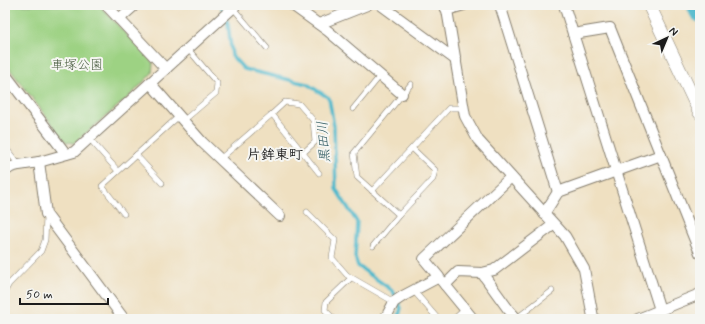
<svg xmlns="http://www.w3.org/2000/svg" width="705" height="324" viewBox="0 0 705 324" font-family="Mynerve,'Klee One',sans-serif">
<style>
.green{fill:#9dd283;stroke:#5c7750}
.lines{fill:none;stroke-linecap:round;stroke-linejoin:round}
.stream{stroke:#4fb9cc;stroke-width:3.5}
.river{stroke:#4fb9cc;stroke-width:21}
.service-casing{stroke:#867e6e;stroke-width:6}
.minor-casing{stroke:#867e6e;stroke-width:12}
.tertiary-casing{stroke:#867e6e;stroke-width:14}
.service{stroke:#fff;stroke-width:5}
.minor{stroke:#fff;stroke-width:10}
.tertiary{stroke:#fff;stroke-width:13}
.labels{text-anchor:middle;stroke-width:4;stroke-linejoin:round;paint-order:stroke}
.park-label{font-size:13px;fill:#495c40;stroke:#f6f6f2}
.water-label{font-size:14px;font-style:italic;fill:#305b62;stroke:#f6f6f2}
.neighbourhood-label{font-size:14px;font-weight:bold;fill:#1c1c1c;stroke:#f6f6f2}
</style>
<rect width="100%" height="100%" fill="#f6f6f2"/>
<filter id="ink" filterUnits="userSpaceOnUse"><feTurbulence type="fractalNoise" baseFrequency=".025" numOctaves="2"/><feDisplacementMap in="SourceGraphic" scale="8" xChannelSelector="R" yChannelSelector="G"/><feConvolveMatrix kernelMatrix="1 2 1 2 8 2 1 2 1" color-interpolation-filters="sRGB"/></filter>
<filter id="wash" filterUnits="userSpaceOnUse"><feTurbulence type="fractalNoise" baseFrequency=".012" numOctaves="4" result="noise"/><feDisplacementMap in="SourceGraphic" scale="16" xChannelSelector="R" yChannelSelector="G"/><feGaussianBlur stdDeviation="0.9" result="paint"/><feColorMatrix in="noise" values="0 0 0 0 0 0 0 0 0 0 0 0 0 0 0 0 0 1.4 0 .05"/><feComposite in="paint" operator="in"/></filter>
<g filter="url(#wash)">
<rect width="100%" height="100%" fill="#efe0c1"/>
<polygon class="green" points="5,5 99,5 153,63 152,73 131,95 74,143 66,142 9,68 5,65"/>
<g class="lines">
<polyline class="stream" points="221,5 228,24 232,56 244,69 307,84 329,98 334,126 336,189 357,222 355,257 358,266 393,291 401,308 398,319"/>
<polyline class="river" points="697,5 700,12"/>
</g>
</g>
<g filter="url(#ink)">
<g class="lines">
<defs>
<g id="service">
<polyline points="233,8 267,48"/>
<polyline points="353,109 380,76"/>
<polyline points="272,114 285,102 299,104 313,120 315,142 303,153"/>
<polyline points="183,121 216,93 217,83 188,49"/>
<polyline points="89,138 118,171"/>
<polyline points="5,147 19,165"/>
<polyline points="136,155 162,183"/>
<polyline points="220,159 272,114 319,173"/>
<polyline points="372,191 449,108 464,108"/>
<polyline points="307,212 335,240 332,258 347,275 394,302"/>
<polyline points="124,214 102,186 179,116"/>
<polyline points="399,215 357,177 354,153 411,84"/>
<polyline points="373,246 399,215 433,179 435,170 412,148"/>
<polyline points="413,290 438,319"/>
<polyline points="5,291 9,284 41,251 45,240 46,217"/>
<polyline points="517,318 552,291"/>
<polyline points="334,319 325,310 326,302 351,278"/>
<polyline points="454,319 465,309"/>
</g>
<g id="minor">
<polyline points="106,5 166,69"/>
<polyline points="292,5 328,31 402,94"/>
<polyline points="381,5 456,60"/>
<polyline points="443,5 447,10 465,116 478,140 565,236 584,269 593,317 595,319"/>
<polyline points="500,5 558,192"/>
<polyline points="564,5 660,310"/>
<polyline points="447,10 464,5"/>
<polyline points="119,19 135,5"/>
<polyline points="319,24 367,5"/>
<polyline points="573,34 610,28 700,253"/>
<polyline points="5,74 66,154"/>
<polyline points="150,83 202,142 280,216"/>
<polyline points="39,162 46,214 124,319"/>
<polyline points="5,171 11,167 19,165 39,162 74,152 236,5"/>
<polyline points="544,214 558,192 661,155"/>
<polyline points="482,273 508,309 517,319"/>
<polyline points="441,280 473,319"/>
<polyline points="445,285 458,272 482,273 494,270 553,225"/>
<polyline points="385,319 394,302 403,296 439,277 424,259 511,177"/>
<polyline points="638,319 700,294"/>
</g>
<polyline id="tertiary" points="649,5 700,113"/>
</defs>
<use href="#service" class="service-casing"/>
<use href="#minor" class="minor-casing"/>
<use href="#tertiary" class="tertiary-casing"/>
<use href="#service" class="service"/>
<use href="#minor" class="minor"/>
<use href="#tertiary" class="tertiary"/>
</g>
</g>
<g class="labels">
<g class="park-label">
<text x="77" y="69">車塚公園</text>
</g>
<g class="water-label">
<text transform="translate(323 142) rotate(-94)" y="5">黒田川</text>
</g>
<g class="neighbourhood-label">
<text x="275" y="159">片鉾東町</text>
</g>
</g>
<rect width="705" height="324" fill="none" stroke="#f6f6f2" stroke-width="20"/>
<g transform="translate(667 38) rotate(44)" stroke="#f6f6f2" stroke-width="3" paint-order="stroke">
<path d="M0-3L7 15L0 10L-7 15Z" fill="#1c1c1c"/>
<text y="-6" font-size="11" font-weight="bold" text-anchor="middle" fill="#1c1c1c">N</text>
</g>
<path d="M20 298v6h88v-6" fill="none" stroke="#1c1c1c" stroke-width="2"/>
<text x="26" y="298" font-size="12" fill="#1c1c1c" stroke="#f6f6f2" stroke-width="3" paint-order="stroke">50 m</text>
</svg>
